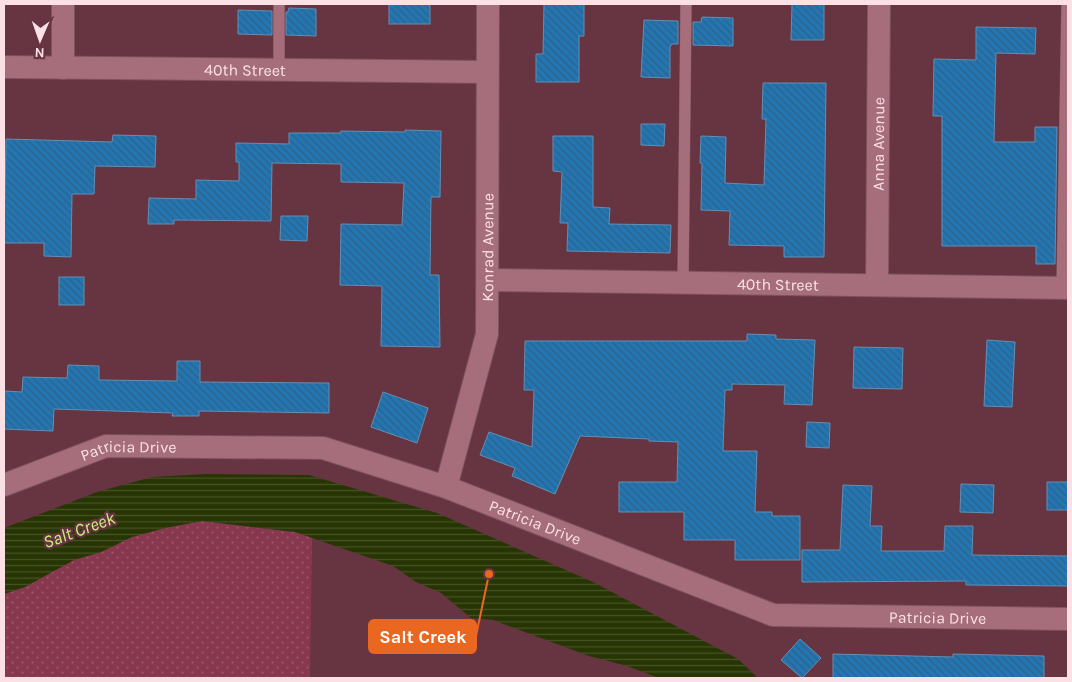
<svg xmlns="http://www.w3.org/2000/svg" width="1072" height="682" viewBox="0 0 1072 682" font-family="Karla,sans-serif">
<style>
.park{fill:url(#park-dots)}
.water{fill:url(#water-rules)}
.building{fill:url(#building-back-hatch);stroke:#638fb4}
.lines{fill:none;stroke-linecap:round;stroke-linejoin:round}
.lane-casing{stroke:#7c525d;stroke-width:12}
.street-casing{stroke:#7c525d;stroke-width:24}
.lane{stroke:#a66d7a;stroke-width:11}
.street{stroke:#a66d7a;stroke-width:22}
.labels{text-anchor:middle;stroke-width:4.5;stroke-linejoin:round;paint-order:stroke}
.street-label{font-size:16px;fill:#fbe1e6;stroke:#673441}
.water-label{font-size:18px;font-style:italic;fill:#c7f079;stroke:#673441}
.leader{fill:none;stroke:#ea6722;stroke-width:2}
.callout-dot{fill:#ea6722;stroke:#673441;stroke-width:2}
.callout{fill:#ea6722;stroke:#ea6722;stroke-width:2}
.callout-label{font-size:18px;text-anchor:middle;font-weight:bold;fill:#fff}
</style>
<defs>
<pattern id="park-dots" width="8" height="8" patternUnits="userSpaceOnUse" patternTransform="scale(1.25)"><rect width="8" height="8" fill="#88384e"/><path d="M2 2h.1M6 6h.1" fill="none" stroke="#9a5468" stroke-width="1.8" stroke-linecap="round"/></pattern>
<pattern id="water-rules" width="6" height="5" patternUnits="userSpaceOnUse" patternTransform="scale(1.25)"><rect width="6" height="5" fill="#273503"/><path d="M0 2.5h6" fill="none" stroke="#475228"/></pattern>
<pattern id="building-back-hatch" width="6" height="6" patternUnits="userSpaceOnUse" patternTransform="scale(1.25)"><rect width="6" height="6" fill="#2176b3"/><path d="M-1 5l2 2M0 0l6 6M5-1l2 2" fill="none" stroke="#346082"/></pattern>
</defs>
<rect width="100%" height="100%" fill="#673441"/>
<polygon class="park" points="202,521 295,532 312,537 310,678 4,678 4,594 25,587 74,560 101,552 132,537 165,528"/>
<polygon class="water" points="206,474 309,475 437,513 593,582 738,659 758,678 659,678 627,666 589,656 493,620 471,618 441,593 416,582 393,566 295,532 202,521 165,528 132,537 101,552 74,560 25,587 4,594 4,528 97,492 152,477"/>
<g class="building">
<rect x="389" y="4" width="41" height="20"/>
<polygon points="544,4 584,4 584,36 579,36 579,82 536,82 536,54 543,54"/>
<polygon points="792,4 824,4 824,40 791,40"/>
<polygon points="289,8 316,9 316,36 286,35 286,12 288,12"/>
<polygon points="238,10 272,11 272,35 238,34"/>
<polygon points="702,17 733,18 733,46 693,45 693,22 701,22"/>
<polygon points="644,20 678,21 678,44 672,44 670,47 670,78 641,77"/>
<polygon points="976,27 1036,28 1035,54 996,53 994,142 1035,142 1035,127 1057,127 1055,264 1036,264 1036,246 942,246 942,116 933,116 934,59 976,60"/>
<polygon points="763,83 826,83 824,257 784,257 784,246 729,245 730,211 701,210 702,163 700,163 701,136 726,137 725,183 764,185 766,119 762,119"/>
<polygon points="641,124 665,124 664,146 641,145"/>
<polygon points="405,130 441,131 440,197 431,197 430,275 439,275 440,347 381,346 382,286 340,285 341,224 402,225 404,183 341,182 341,164 272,163 271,221 174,220 174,224 148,224 149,198 196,199 196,180 239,181 239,162 236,162 236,143 289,144 289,133 341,133 341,131 405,132"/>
<polygon points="113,135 156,136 155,167 95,166 94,194 72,194 71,257 44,256 44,243 4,243 6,139 112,142"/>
<polygon points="553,136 593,136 593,207 610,208 609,224 671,225 670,253 567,251 568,223 560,223 562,172 553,171"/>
<polygon points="281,216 308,216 307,241 280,240"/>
<rect x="59" y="277" width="25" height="28"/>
<polygon points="747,334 776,335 776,339 815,340 812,405 784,404 785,385 732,384 732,390 725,390 723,451 757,451 755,512 772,512 772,516 800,516 800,560 735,560 735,540 684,540 684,512 619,512 619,482 677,482 678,442 649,441 649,439 580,436 555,494 512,476 515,468 480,455 489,432 532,447 534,390 524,390 525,341 747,341"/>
<polygon points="987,340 1015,342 1012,407 984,406"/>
<polygon points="854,347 903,348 902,389 853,388"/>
<polygon points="177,361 200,361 200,382 329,383 329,413 199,411 199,416 172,416 173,413 54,409 53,431 4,429 4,391 22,392 23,377 67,378 68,365 99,366 99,380 177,381"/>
<polygon points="383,392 428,408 417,443 371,427"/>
<polygon points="807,422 830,423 829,448 806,447"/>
<rect x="1047" y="482" width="21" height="28"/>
<polygon points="961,484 994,485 993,513 960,512"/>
<polygon points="843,485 872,486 870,526 882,526 881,551 944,551 945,526 973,526 972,555 1068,556 1068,586 966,585 966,581 802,582 802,550 840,550"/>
<polygon points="800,639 821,658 802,678 781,660"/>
<polygon points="833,654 953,657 953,654 1044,656 1044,678 833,678"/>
</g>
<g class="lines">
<defs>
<g id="lane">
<polyline points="279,70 279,4"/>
<polyline points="683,282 686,4"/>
<polyline points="1062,288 1067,4"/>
</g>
<g id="street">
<path id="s1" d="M4,67L487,72"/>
<polyline points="63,68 63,4"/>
<path id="s2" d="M488,280L1068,288"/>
<path id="s3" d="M877,285L879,4"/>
<path id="s4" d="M4,485L106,446L323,448L446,487L773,615L1068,619"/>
<path id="s5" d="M446,487L487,334L488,4"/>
</g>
</defs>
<use href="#lane" class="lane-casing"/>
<use href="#street" class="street-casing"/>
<use href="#lane" class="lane"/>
<use href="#street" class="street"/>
</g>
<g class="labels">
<g class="street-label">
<text dy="6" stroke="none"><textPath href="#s1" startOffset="241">40th Street</textPath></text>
<text dy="6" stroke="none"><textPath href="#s3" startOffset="141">Anna Avenue</textPath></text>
<text dy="6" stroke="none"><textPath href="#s5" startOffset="245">Konrad Avenue</textPath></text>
<text dy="6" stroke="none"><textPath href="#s2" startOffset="290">40th Street</textPath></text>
<text dy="6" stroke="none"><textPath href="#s4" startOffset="131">Patricia Drive</textPath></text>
<text dy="6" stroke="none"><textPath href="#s4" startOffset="551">Patricia Drive</textPath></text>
<text dy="6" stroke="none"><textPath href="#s4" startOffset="971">Patricia Drive</textPath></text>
</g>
<g class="water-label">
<text transform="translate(79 530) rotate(-20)" y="6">Salt Creek</text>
</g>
</g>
<path class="leader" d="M489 574L476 636"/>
<circle class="callout-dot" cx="489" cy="574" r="5"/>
<rect class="callout" x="369" y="620" width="107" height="33" rx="5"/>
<g class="callout-label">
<text x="423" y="643">Salt Creek</text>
</g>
<rect width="1072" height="682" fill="none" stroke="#fbe1e6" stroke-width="10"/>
<g transform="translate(40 40) rotate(182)" stroke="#673441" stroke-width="4" paint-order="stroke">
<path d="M0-4L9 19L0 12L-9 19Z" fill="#fbe1e6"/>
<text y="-8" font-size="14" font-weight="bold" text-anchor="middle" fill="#fbe1e6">N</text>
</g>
</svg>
